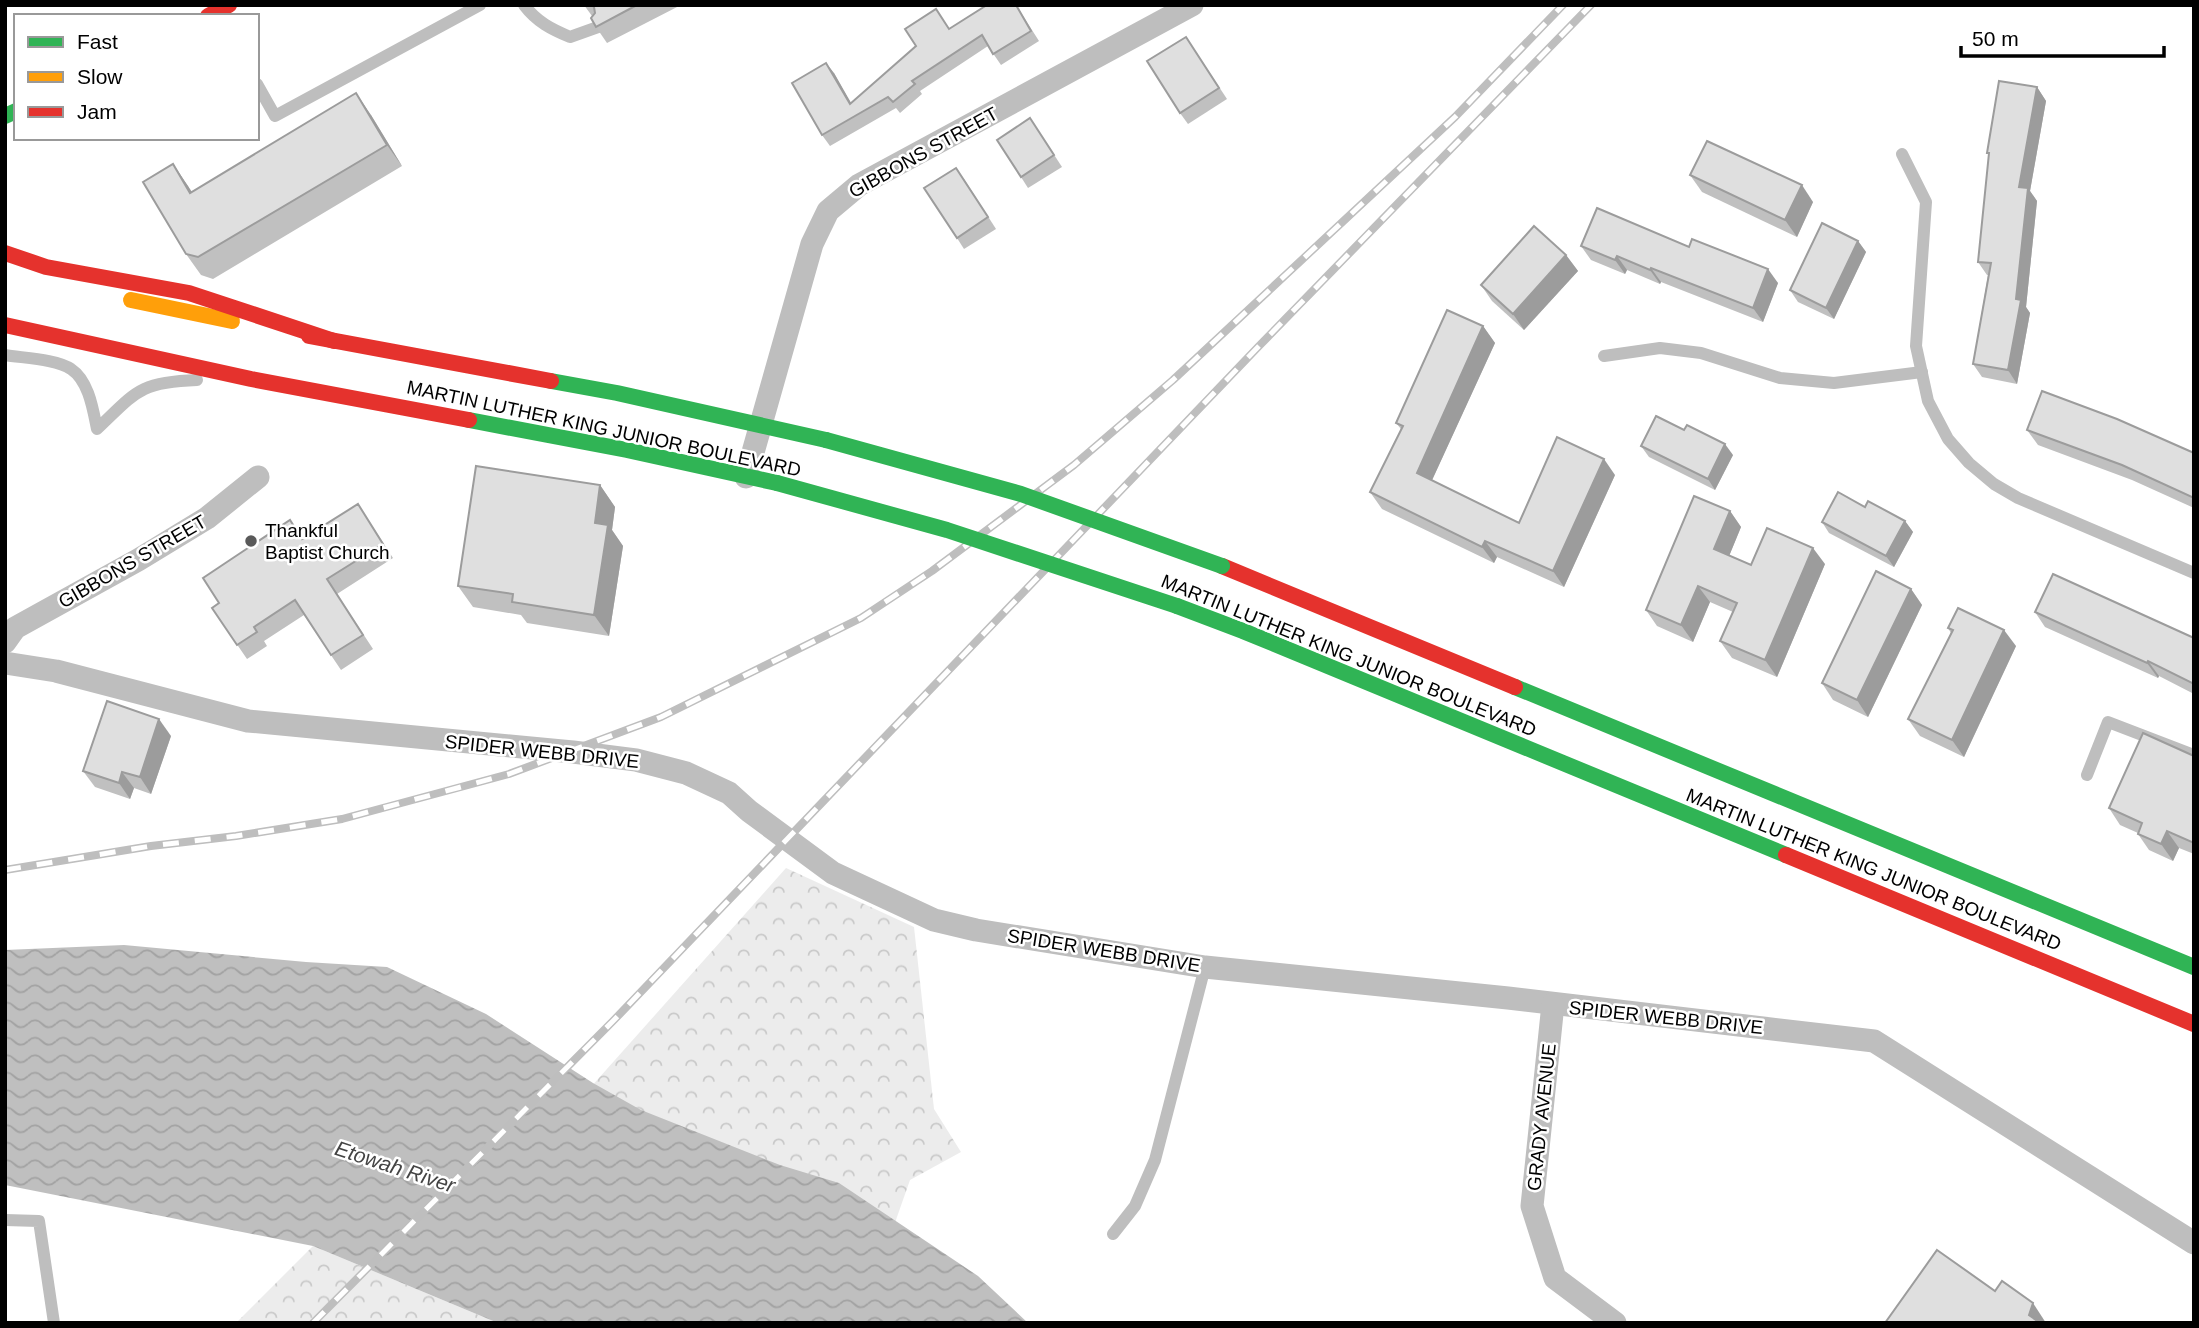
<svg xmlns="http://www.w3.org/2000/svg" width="2199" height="1328" viewBox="0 0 2199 1328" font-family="Arial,sans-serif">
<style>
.forest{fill:url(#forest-crowns)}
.water{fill:url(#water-waves)}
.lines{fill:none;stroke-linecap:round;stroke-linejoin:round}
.lane{stroke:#bebebe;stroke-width:12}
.street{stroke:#bebebe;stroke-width:23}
.fast{stroke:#30b455;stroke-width:16}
.slow{stroke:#ff9f0a;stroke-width:16}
.jam{stroke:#e5322d;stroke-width:16}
.rail-casing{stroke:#bebebe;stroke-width:8}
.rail{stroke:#fff;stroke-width:5;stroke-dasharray:16;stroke-linecap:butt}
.fast-bridge{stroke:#30b455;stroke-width:16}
.wall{fill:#c0c0c0}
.shaded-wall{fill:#9c9c9c}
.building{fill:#dfdfdf;stroke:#9c9c9c;stroke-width:2}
.poi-dot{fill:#595959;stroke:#fff;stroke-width:2.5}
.labels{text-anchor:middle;stroke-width:5;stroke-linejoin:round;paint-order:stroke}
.street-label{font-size:19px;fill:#000;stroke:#fff}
.poi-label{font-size:19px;fill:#000;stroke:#fff;text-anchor:start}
.water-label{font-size:21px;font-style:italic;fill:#444;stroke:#fff}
</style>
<defs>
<pattern id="forest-crowns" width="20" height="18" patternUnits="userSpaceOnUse" patternTransform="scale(1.75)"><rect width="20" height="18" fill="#ececec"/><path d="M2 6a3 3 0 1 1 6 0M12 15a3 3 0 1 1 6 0" fill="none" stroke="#c9c9c9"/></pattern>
<pattern id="water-waves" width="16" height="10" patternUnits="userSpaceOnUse" patternTransform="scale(1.75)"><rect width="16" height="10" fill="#bfbfbf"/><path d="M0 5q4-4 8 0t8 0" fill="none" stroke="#a2a2a2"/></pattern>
</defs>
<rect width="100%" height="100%" fill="#fff"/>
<g class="forest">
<polygon points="786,868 914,927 934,1109 961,1152 910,1180 891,1234 590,1088"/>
<polygon points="313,1246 498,1323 236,1323"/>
</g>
<polygon class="water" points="124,945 306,962 387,967 486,1014 593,1083 641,1110 780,1165 839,1183 978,1276 1028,1323 498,1323 313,1246 5,1185 5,950"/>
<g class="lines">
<g class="lane">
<path d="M524,5C537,22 551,29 570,37L598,27"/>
<polyline points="257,84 275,116 480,5"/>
<polyline points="1902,154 1926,202 1916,346 1928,401 1948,439 1969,463 1994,484 2018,498 2194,573"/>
<path d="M5,355C22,358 57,359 71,369C89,381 93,410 97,429C136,392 139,382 197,380"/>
<polyline points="1604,356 1660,348 1701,353 1780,378 1834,383 1922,372"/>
<polyline points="2087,775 2108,722 2194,755"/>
<polyline points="5,1220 39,1221 54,1323"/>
<polyline points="1113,1234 1135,1206 1155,1160 1205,967"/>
</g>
<g class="street">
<polyline points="746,477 812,244 828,211 859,185 1192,5"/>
<polyline points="5,642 15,628 138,560 207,518 258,477"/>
<polyline points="5,663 56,671 248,721 573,752 636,760 686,773 729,793 749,811 833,873 934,920 976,930 1205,967 1508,998 1874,1041 2194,1243"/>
<polyline points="1553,1004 1532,1206 1555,1278 1615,1323"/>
</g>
<g class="fast">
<polyline points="5,116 16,111"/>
<polyline points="551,381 617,393 826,440"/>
<polyline points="469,420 627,450 777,483"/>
<polyline points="1177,606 1243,631 1786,855"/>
<polyline points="1515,687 2194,967"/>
</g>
<polyline class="slow" points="131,300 232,321"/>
<g class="jam">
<polyline points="208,16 229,5"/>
<polyline points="5,253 46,267 189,293 334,341"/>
<polyline points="5,325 251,379 469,420"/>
<polyline points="309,336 551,381"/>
<polyline points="1222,566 1515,687"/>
<polyline points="1786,855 2194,1024"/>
</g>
<defs>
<g id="rail">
<polyline points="5,870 151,846 236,836 342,819 509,774 661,717 861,618 932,571 1074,465 1173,380 1455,117 1563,5"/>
<polyline points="313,1323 614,1020 1259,346 1591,5"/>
</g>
</defs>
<use href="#rail" class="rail-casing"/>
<use href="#rail" class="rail"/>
<g class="fast-bridge">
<polyline points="826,440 1021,494 1222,566"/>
<polyline points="777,483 947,530 1177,606"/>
</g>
</g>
<g class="wall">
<polygon points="584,5 681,5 607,43 596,27 592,16"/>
<polygon points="1016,5 1039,41 1001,65 988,46 920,91 922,94 900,113 896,108 830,146 822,135 834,73 851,104 916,46 949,29"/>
<polygon points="1186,37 1227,99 1188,124 1180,113"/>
<polygon points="2037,87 2046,101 2030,191 2037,201 2026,307 2030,313 2017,384 1982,377 1973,364 1988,275 1987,275 1978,262 1989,155 1987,153"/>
<polygon points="371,115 402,166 213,279 201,275 186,254 173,164 192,192"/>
<polygon points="1038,130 1062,167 1028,188 1021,177"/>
<polygon points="1690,175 1813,202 1797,237 1702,192"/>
<polygon points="964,179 996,229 964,249 957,238"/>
<polygon points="1858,241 1866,252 1834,319 1798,302 1790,290"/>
<polygon points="1581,246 1689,247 1778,283 1763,322 1661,282 1660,284 1627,270 1625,274 1591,260"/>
<polygon points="1566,255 1578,271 1524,330 1492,301 1481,285"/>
<polygon points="1483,326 1495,343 1432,480 1519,523 1615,475 1564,587 1497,557 1494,563 1382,509 1370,492 1401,429 1396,423"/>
<polygon points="2027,430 2194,453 2194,508 2132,480 2038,445"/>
<polygon points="1641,446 1733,455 1715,490 1649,457"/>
<polygon points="600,485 615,507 612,530 623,546 609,636 527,623 521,615 473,607 458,586"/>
<polygon points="358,504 393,558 337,594 373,649 341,670 304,615 264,641 267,646 247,659 212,608 303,539"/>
<polygon points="1865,507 1905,521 1913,532 1894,567 1829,533 1822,522"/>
<polygon points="1730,511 1741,527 1729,556 1751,565 1825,564 1777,677 1732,658 1720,641 1733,612 1710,602 1693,642 1657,626 1646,610"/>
<polygon points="1911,589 1922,605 1868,717 1833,700 1822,683"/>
<polygon points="2035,612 2194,638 2194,694 2159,676 2158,678 2045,627"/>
<polygon points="1948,628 2016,646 1964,757 1920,736 1908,719 1951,633"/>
<polygon points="171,736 151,794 134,788 130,799 95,787 83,771"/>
<polygon points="2194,756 2194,854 2179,848 2173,861 2149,850 2138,834 2138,833 2120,825 2109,808"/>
</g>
<g class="shaded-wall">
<polygon points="826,63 834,73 858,115 850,104"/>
<polygon points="2037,87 2046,101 2030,191 2037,201 2026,307 2030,313 2017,384 2008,370 2016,299 2019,187"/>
<polygon points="356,93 371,115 402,166 387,145"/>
<polygon points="173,164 188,186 205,214 190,193"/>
<polygon points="1802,185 1813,202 1797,237 1785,220"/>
<polygon points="1858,241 1866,252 1834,319 1826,308"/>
<polygon points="1566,255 1578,271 1524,330 1513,314"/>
<polygon points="1617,256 1627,270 1625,274 1615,260"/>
<polygon points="1651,268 1661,282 1660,284 1650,270"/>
<polygon points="1768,269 1778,283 1763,322 1753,308"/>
<polygon points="1483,326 1495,343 1428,489 1417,473"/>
<polygon points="1725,444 1733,455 1715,490 1708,479"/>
<polygon points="1604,459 1615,475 1564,587 1553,571"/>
<polygon points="600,485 615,507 612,530 623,546 609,636 594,615 595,523"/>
<polygon points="1730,511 1741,527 1725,566 1714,549"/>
<polygon points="1905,521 1913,532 1894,567 1886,556"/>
<polygon points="1485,541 1497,557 1494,563 1482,547"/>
<polygon points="1813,548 1825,564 1777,677 1765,660"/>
<polygon points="1698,586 1710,602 1693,642 1681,625"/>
<polygon points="1911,589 1922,605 1868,717 1857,700"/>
<polygon points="2004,630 2016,646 1964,757 1952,740"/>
<polygon points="2148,661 2159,676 2158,678 2147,663"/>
<polygon points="159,719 171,736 151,794 140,777"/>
<polygon points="122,772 134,788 130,799 119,783"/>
<polygon points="2167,831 2179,848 2173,861 2161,844"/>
<polygon points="2033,1303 2046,1323 2034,1323 2029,1315"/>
</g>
<g class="building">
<polygon points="592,5 637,5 596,27 591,18 595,13 594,7"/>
<polygon points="987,5 1016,5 1031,31 993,54 982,35 912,81 915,84 893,102 888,97 822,135 792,83 826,63 850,104 916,46 905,29 936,9 949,29"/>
<polygon points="1186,37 1219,88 1180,113 1147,61"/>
<polygon points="1999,81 2037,87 2019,187 2028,188 2016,299 2021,300 2008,370 1973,364 1991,263 1978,262 1989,153 1987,153"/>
<polygon points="356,93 387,145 198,257 186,254 143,182 173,164 190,193"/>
<polygon points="1030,118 1054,155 1021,177 997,140"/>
<polygon points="1707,141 1802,185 1785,220 1690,175"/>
<polygon points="956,168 988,217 957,238 924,188"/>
<polygon points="1597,208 1689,247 1692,239 1768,269 1753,308 1651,268 1650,270 1617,256 1615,260 1581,246"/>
<polygon points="1822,223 1858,241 1826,308 1790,290"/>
<polygon points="1534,226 1566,255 1513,314 1481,285"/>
<polygon points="1447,310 1483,326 1417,473 1519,523 1557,437 1604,459 1553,571 1485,541 1482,547 1370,492 1403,426 1396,423"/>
<polygon points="2042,391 2117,419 2194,453 2194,498 2122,465 2027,430"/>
<polygon points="1656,416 1684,430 1687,425 1725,444 1708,479 1641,446"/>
<polygon points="476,466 600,485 595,523 608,525 594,615 512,602 513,594 458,586"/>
<polygon points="1838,492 1865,507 1868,501 1905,521 1886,556 1822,522"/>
<polygon points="1694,496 1730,511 1714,549 1751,565 1767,528 1813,548 1765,660 1720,641 1737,603 1698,586 1681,625 1646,610"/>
<polygon points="358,504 383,544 327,579 363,635 331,655 295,600 254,627 257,632 237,645 212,608 219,603 203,578 290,520 302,539"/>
<polygon points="1876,571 1911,589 1857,700 1822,683"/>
<polygon points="2053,574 2194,638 2194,684 2148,661 2147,663 2035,612"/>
<polygon points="1958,608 2004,630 1952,740 1908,719 1953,630 1948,628"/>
<polygon points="107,701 159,719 140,777 122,772 119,783 83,771"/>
<polygon points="2143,733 2194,756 2194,843 2167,831 2161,844 2138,834 2142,823 2109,808"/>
<polygon points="1937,1250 1995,1291 2002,1281 2033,1303 2029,1315 2040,1323 1885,1323"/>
</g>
<circle class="poi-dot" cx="251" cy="541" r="7"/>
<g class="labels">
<g class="street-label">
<text transform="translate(923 152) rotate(-29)" y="7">GIBBONS STREET</text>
<text transform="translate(604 428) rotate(12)" y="7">MARTIN LUTHER KING JUNIOR BOULEVARD</text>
<text transform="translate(132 561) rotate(-30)" y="7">GIBBONS STREET</text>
<text transform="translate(1349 655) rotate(22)" y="7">MARTIN LUTHER KING JUNIOR BOULEVARD</text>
<text transform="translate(542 751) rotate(6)" y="7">SPIDER WEBB DRIVE</text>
<text transform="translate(1874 869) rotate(22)" y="7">MARTIN LUTHER KING JUNIOR BOULEVARD</text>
<text transform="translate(1104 950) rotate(9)" y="7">SPIDER WEBB DRIVE</text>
<text transform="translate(1666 1017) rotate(6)" y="7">SPIDER WEBB DRIVE</text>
<text transform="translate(1541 1117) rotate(-84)" y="7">GRADY AVENUE</text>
</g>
<g class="poi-label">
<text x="265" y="537">Thankful<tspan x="265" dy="22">Baptist Church</tspan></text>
</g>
<g class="water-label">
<text transform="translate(395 1167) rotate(18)" y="7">Etowah River</text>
</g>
</g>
<rect width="2199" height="1328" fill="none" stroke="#000000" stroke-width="14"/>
<rect x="14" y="14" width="245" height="126" fill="#ffffff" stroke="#999999" stroke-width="2"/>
<rect x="28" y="37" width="35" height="10" fill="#30b455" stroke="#999999" stroke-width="2"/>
<text x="77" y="49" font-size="21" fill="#000000">Fast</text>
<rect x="28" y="72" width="35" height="10" fill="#ff9f0a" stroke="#999999" stroke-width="2"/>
<text x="77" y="84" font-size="21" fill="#000000">Slow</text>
<rect x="28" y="107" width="35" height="10" fill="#e5322d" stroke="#999999" stroke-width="2"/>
<text x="77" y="119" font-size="21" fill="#000000">Jam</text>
<path d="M1961 46v10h203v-10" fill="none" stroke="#000000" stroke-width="3.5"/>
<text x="1972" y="46" font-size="21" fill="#000000" stroke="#ffffff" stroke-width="5" paint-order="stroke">50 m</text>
</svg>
